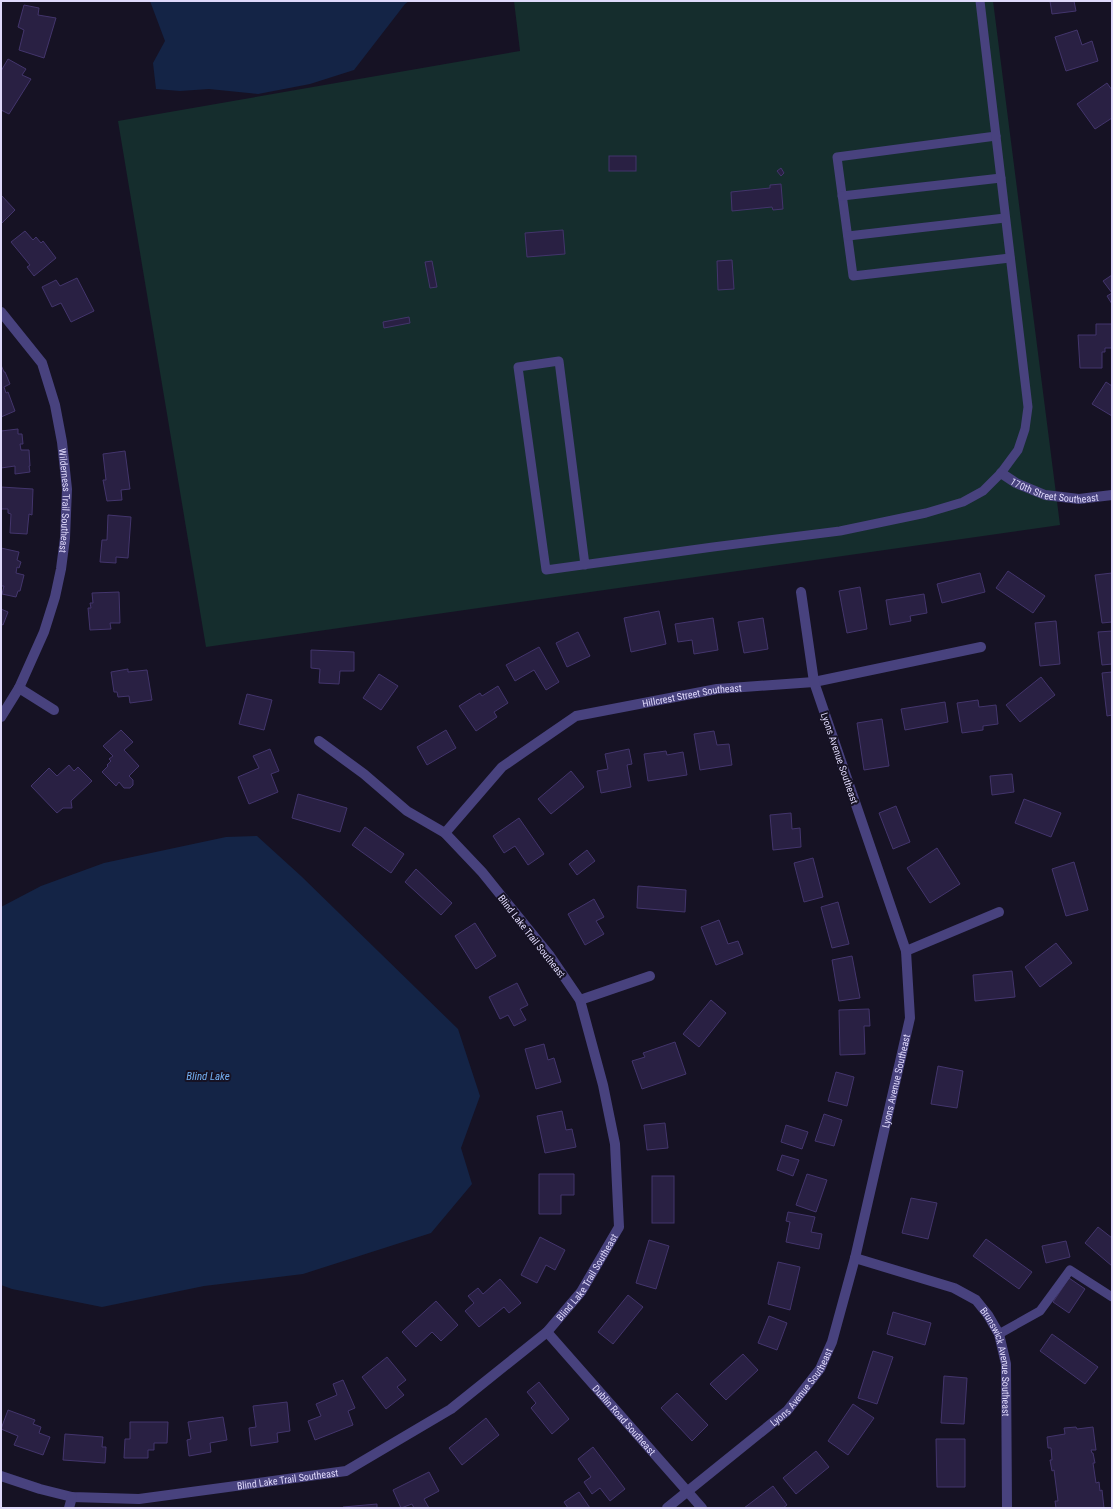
<svg xmlns="http://www.w3.org/2000/svg" width="1113" height="1509" viewBox="0 0 1113 1509" font-family="'Roboto Condensed',sans-serif">
<style>
.green{fill:#152d2d}
.water{fill:#142446}
.building{fill:#292043;stroke:#43356c}
.lines{fill:none;stroke-linecap:round;stroke-linejoin:round}
.lane{stroke:#48427e;stroke-width:9}
.street{stroke:#48427e;stroke-width:10}
.labels{text-anchor:middle;stroke-width:4;stroke-linejoin:round;paint-order:stroke}
.street-label{font-size:10px;fill:#dfd9fb;stroke:#161224}
.water-label{font-size:11px;font-style:italic;fill:#73adef;stroke:#161224}
</style>
<rect width="100%" height="100%" fill="#161224"/>
<polygon class="green" points="514,1 993,1 1060,525 206,647 118,121 520,51"/>
<g class="water">
<polygon points="150,1 409,1 405,4 354,70 310,84 258,94 209,89 180,91 156,89 153,63 165,41"/>
<polygon points="257,836 301,876 458,1029 480,1096 461,1148 472,1184 431,1233 303,1274 204,1286 102,1307 12,1289 1,1285 1,907 41,886 104,863 226,837"/>
</g>
<g class="building">
<polygon points="1050,1 1074,1 1076,11 1052,14"/>
<polygon points="24,5 39,8 38,15 56,18 44,58 19,50 24,30 18,27"/>
<polygon points="1077,30 1082,45 1092,41 1098,61 1066,71 1055,37"/>
<polygon points="8,59 26,69 22,75 31,79 9,114 1,110 1,71"/>
<polygon points="1107,83 1112,90 1112,118 1095,129 1077,104"/>
<rect x="609" y="156" width="27" height="15"/>
<polygon points="781,168 784,173 781,176 777,171"/>
<polygon points="781,184 783,209 773,210 772,207 732,211 731,192 770,188 770,185"/>
<polygon points="1,195 15,210 1,224"/>
<polygon points="563,230 565,254 527,257 525,233"/>
<polygon points="25,231 33,240 36,237 41,243 43,241 56,258 34,276 27,267 30,265 11,242"/>
<polygon points="732,260 734,289 718,290 717,261"/>
<polygon points="432,261 437,287 430,288 425,262"/>
<polygon points="1112,275 1112,304 1107,296 1112,293 1103,281"/>
<polygon points="77,278 94,311 71,322 61,303 52,307 42,287 56,280 60,286"/>
<polygon points="409,317 410,323 384,328 383,322"/>
<polygon points="1096,324 1112,324 1112,348 1105,348 1105,352 1102,352 1102,368 1080,368 1078,335 1096,335"/>
<polygon points="1,365 4,372 5,372 10,384 4,387 6,393 8,392 15,411 1,417"/>
<polygon points="1106,382 1112,386 1112,416 1092,404"/>
<polygon points="18,429 18,434 22,434 23,444 20,444 21,450 29,450 30,466 29,466 30,472 15,474 15,466 1,468 1,431"/>
<polygon points="125,451 130,489 121,490 122,500 107,501 103,480 106,480 103,454"/>
<polygon points="1,487 33,489 32,515 29,514 27,534 10,533 11,514 8,513 8,509 1,509"/>
<polygon points="108,515 131,517 128,558 116,557 116,563 100,562 102,540 107,540"/>
<polygon points="1,548 19,552 17,560 21,562 19,568 17,567 16,573 24,575 20,591 18,591 16,597 2,594 4,586 1,586"/>
<polygon points="1008,571 1045,596 1033,613 996,588"/>
<polygon points="980,573 985,592 942,603 937,584"/>
<polygon points="1112,573 1112,622 1102,623 1095,575"/>
<polygon points="860,587 867,629 847,633 839,591"/>
<polygon points="119,592 120,623 110,623 111,629 90,630 88,608 91,608 90,603 93,603 92,593"/>
<polygon points="924,594 927,613 910,616 911,621 890,625 886,600"/>
<polygon points="1,609 8,612 3,625 1,624"/>
<polygon points="659,611 666,644 631,652 624,618"/>
<polygon points="713,618 718,650 694,654 692,640 678,642 675,624"/>
<polygon points="763,618 768,649 744,653 738,622"/>
<polygon points="1056,621 1060,664 1040,666 1035,623"/>
<polygon points="1112,631 1112,664 1102,665 1098,632"/>
<polygon points="578,632 590,656 567,667 556,643"/>
<polygon points="539,647 559,682 546,690 534,670 515,681 506,665"/>
<polygon points="311,650 354,652 354,671 340,671 339,684 319,683 320,669 311,668"/>
<polygon points="128,669 128,672 147,670 152,700 130,703 129,696 118,697 117,692 114,692 111,672"/>
<polygon points="1112,672 1112,715 1107,716 1102,673"/>
<polygon points="379,674 398,686 381,710 363,698"/>
<polygon points="1041,677 1055,695 1020,722 1006,705"/>
<polygon points="498,686 508,703 494,712 497,717 476,731 459,706 480,693 482,696"/>
<polygon points="247,694 272,700 264,730 239,724"/>
<polygon points="978,700 979,707 996,705 998,724 983,726 983,730 962,733 957,703"/>
<polygon points="945,702 948,722 905,730 901,709"/>
<polygon points="882,719 889,766 864,770 857,723"/>
<polygon points="121,730 133,742 124,750 139,766 129,776 133,780 133,785 130,788 124,788 119,782 116,786 102,772 108,766 107,765 111,761 109,759 113,756 103,746"/>
<polygon points="446,730 456,748 427,765 417,747"/>
<polygon points="714,731 717,745 729,744 732,765 700,770 694,734"/>
<polygon points="270,749 279,771 271,774 278,792 249,804 238,777 259,768 253,756"/>
<polygon points="629,749 632,764 627,765 631,787 601,793 597,771 608,769 605,754"/>
<polygon points="666,751 667,755 683,752 687,775 648,781 644,754"/>
<polygon points="69,765 74,771 78,767 92,781 71,801 72,808 63,808 57,813 31,786 49,768 57,776"/>
<polygon points="571,771 584,787 551,814 538,799"/>
<polygon points="1012,774 1014,792 992,795 990,776"/>
<polygon points="298,794 347,808 340,832 292,818"/>
<polygon points="1024,799 1061,813 1051,837 1015,823"/>
<polygon points="896,806 910,842 893,849 879,813"/>
<polygon points="791,813 792,829 800,828 801,847 773,850 770,815"/>
<polygon points="519,818 544,854 528,865 515,846 504,853 493,836"/>
<polygon points="365,827 404,854 391,873 352,845"/>
<polygon points="937,848 960,884 930,903 907,868"/>
<polygon points="587,850 595,861 577,875 569,864"/>
<polygon points="813,858 823,897 804,902 794,863"/>
<polygon points="1074,862 1088,910 1066,916 1052,869"/>
<polygon points="416,869 452,903 441,915 405,882"/>
<polygon points="638,886 686,890 685,912 637,908"/>
<polygon points="594,899 604,917 596,921 604,934 585,945 568,914"/>
<polygon points="838,902 849,944 832,948 821,907"/>
<polygon points="719,920 728,944 738,941 743,954 716,965 701,927"/>
<polygon points="475,923 496,956 476,969 455,936"/>
<polygon points="1056,943 1072,963 1040,987 1025,967"/>
<polygon points="852,956 860,998 839,1001 832,960"/>
<polygon points="1012,971 1015,997 975,1001 973,975"/>
<polygon points="517,983 528,1005 520,1009 526,1020 514,1026 508,1015 500,1019 489,997"/>
<polygon points="711,1000 726,1013 699,1047 683,1034"/>
<polygon points="869,1009 870,1026 864,1026 865,1054 840,1055 839,1010"/>
<polygon points="675,1042 686,1074 642,1089 632,1061 645,1057 643,1053"/>
<polygon points="544,1044 548,1060 554,1058 561,1082 536,1089 525,1049"/>
<polygon points="938,1066 963,1071 957,1108 931,1104"/>
<polygon points="836,1072 854,1077 847,1106 828,1101"/>
<polygon points="562,1111 566,1130 572,1129 576,1147 545,1153 537,1116"/>
<polygon points="824,1114 842,1120 834,1146 815,1141"/>
<polygon points="665,1123 668,1148 647,1150 644,1125"/>
<polygon points="786,1125 808,1132 802,1149 781,1142"/>
<polygon points="782,1155 799,1160 793,1176 777,1170"/>
<polygon points="539,1174 574,1174 574,1195 561,1195 561,1214 539,1214"/>
<polygon points="807,1174 827,1180 816,1212 796,1205"/>
<rect x="652" y="1176" width="22" height="47"/>
<polygon points="911,1198 937,1203 928,1239 902,1233"/>
<polygon points="788,1212 815,1217 811,1232 822,1234 819,1249 786,1242 790,1222 786,1221"/>
<polygon points="1098,1227 1112,1238 1112,1266 1085,1243"/>
<polygon points="540,1237 565,1250 555,1270 546,1265 537,1283 521,1275"/>
<polygon points="986,1239 1032,1272 1019,1289 973,1256"/>
<polygon points="649,1240 669,1246 656,1289 636,1283"/>
<polygon points="1066,1241 1070,1257 1046,1263 1042,1246"/>
<polygon points="778,1262 800,1267 790,1310 768,1304"/>
<polygon points="1069,1278 1085,1289 1069,1313 1053,1302"/>
<polygon points="500,1279 521,1303 509,1313 504,1307 479,1327 465,1311 474,1303 468,1296 478,1288 483,1294"/>
<polygon points="628,1295 643,1307 613,1344 598,1332"/>
<polygon points="436,1301 458,1325 441,1341 432,1332 416,1347 402,1332"/>
<polygon points="893,1312 931,1323 925,1345 887,1334"/>
<polygon points="769,1316 787,1323 777,1350 758,1343"/>
<polygon points="1052,1334 1098,1367 1085,1384 1040,1351"/>
<polygon points="873,1351 893,1357 877,1404 858,1398"/>
<polygon points="743,1354 758,1370 726,1400 710,1384"/>
<polygon points="387,1357 406,1380 397,1387 404,1395 386,1409 362,1377"/>
<polygon points="944,1376 967,1378 964,1424 941,1423"/>
<polygon points="343,1380 355,1408 348,1411 353,1425 315,1440 308,1421 321,1416 316,1404 337,1395 333,1384"/>
<polygon points="539,1382 569,1419 552,1434 531,1408 536,1403 527,1392"/>
<polygon points="677,1393 708,1425 692,1441 661,1408"/>
<polygon points="287,1402 290,1431 277,1433 278,1442 251,1446 249,1428 256,1427 253,1406"/>
<polygon points="853,1404 874,1418 848,1455 828,1441"/>
<polygon points="8,1410 35,1420 33,1424 41,1427 39,1433 50,1437 43,1455 14,1445 18,1436 1,1429"/>
<polygon points="223,1417 227,1440 210,1443 211,1452 189,1456 187,1440 191,1439 188,1422"/>
<polygon points="486,1418 499,1435 462,1465 449,1448"/>
<polygon points="130,1422 168,1422 167,1443 154,1443 154,1450 148,1450 148,1458 124,1458 125,1439 130,1439"/>
<polygon points="1076,1427 1077,1429 1093,1427 1096,1450 1091,1450 1092,1453 1093,1453 1095,1463 1093,1463 1096,1483 1099,1482 1100,1491 1102,1490 1104,1508 1056,1508 1055,1501 1058,1501 1054,1470 1052,1471 1050,1460 1052,1460 1051,1448 1048,1448 1047,1437 1065,1434 1064,1428"/>
<polygon points="65,1434 103,1437 102,1447 106,1447 105,1463 63,1460"/>
<polygon points="936,1439 965,1439 965,1487 937,1487"/>
<polygon points="593,1447 625,1489 610,1501 600,1488 592,1494 584,1482 591,1477 578,1459"/>
<polygon points="816,1451 829,1467 796,1494 783,1478"/>
<polygon points="429,1472 439,1491 424,1499 429,1508 414,1508 412,1504 401,1508 393,1490"/>
<polygon points="773,1486 787,1505 783,1508 744,1508"/>
<polygon points="579,1492 590,1508 568,1508 564,1502"/>
<polygon points="377,1504 377,1508 343,1508 343,1507"/>
</g>
<g class="lines">
<g class="lane">
<polyline points="996,136 837,157 853,276 1010,258"/>
<polyline points="842,196 1001,178"/>
<polyline points="848,236 1005,218"/>
<polyline points="585,565 559,361 518,367 546,570 713,547 840,531 926,513 963,502 983,491 1001,473 1018,450 1025,429 1028,407 980,1"/>
<polyline points="999,1334 1040,1311 1070,1270 1112,1297"/>
</g>
<g class="street">
<path id="s1" d="M1,312L42,363L55,405L62,442L67,489L65,538L61,569L55,597L44,632L19,688L1,717"/>
<path id="s2" d="M1001,473L1016,483L1045,495L1079,499L1112,495"/>
<polyline points="19,688 54,710"/>
<path id="s3" d="M445,833L502,767L576,716L717,689L814,682L981,647"/>
<polyline points="906,951 999,912"/>
<polyline points="580,1000 650,976"/>
<path id="s4" d="M855,1258L954,1288L976,1300L988,1315L999,1334L1006,1364L1007,1508"/>
<path id="s5" d="M547,1332L702,1508"/>
<path id="s6" d="M1,1476L40,1489L72,1497L139,1499L346,1471L451,1409L547,1332L581,1292L619,1227L615,1144L603,1085L580,1000L550,956L482,872L445,833L407,811L364,774L319,741"/>
<polyline points="69,1508 72,1497"/>
<path id="s7" d="M667,1508L787,1411L820,1369L832,1342L855,1258L910,1018L906,951L814,682L801,592"/>
</g>
</g>
<g class="labels">
<g class="street-label">
<text dy="4" stroke="none"><textPath href="#s2" startOffset="58">170th Street Southeast</textPath></text>
<text dy="4" stroke="none"><textPath href="#s1" startOffset="206">Wilderness Trail Southeast</textPath></text>
<text dy="4" stroke="none"><textPath href="#s3" startOffset="295">Hillcrest Street Southeast</textPath></text>
<text transform="translate(840 758) rotate(71)" y="4">Lyons Avenue Southeast</text>
<text transform="translate(532 936) rotate(52)" y="4">Blind Lake Trail Southeast</text>
<text dy="4" stroke="none"><textPath href="#s7" startOffset="506">Lyons Avenue Southeast</textPath></text>
<text dy="4" stroke="none"><textPath href="#s6" startOffset="663">Blind Lake Trail Southeast</textPath></text>
<text dy="4" stroke="none"><textPath href="#s4" startOffset="196">Brunswick Avenue Southeast</textPath></text>
<text dy="4" stroke="none"><textPath href="#s7" startOffset="182">Lyons Avenue Southeast</textPath></text>
<text dy="4" stroke="none"><textPath href="#s5" startOffset="117">Dublin Road Southeast</textPath></text>
<text dy="4" stroke="none"><textPath href="#s6" startOffset="291">Blind Lake Trail Southeast</textPath></text>
</g>
<g class="water-label">
<text x="208" y="1080">Blind Lake</text>
</g>
</g>
<rect width="1113" height="1509" fill="none" stroke="#dfd9fb" stroke-width="4"/>
</svg>
